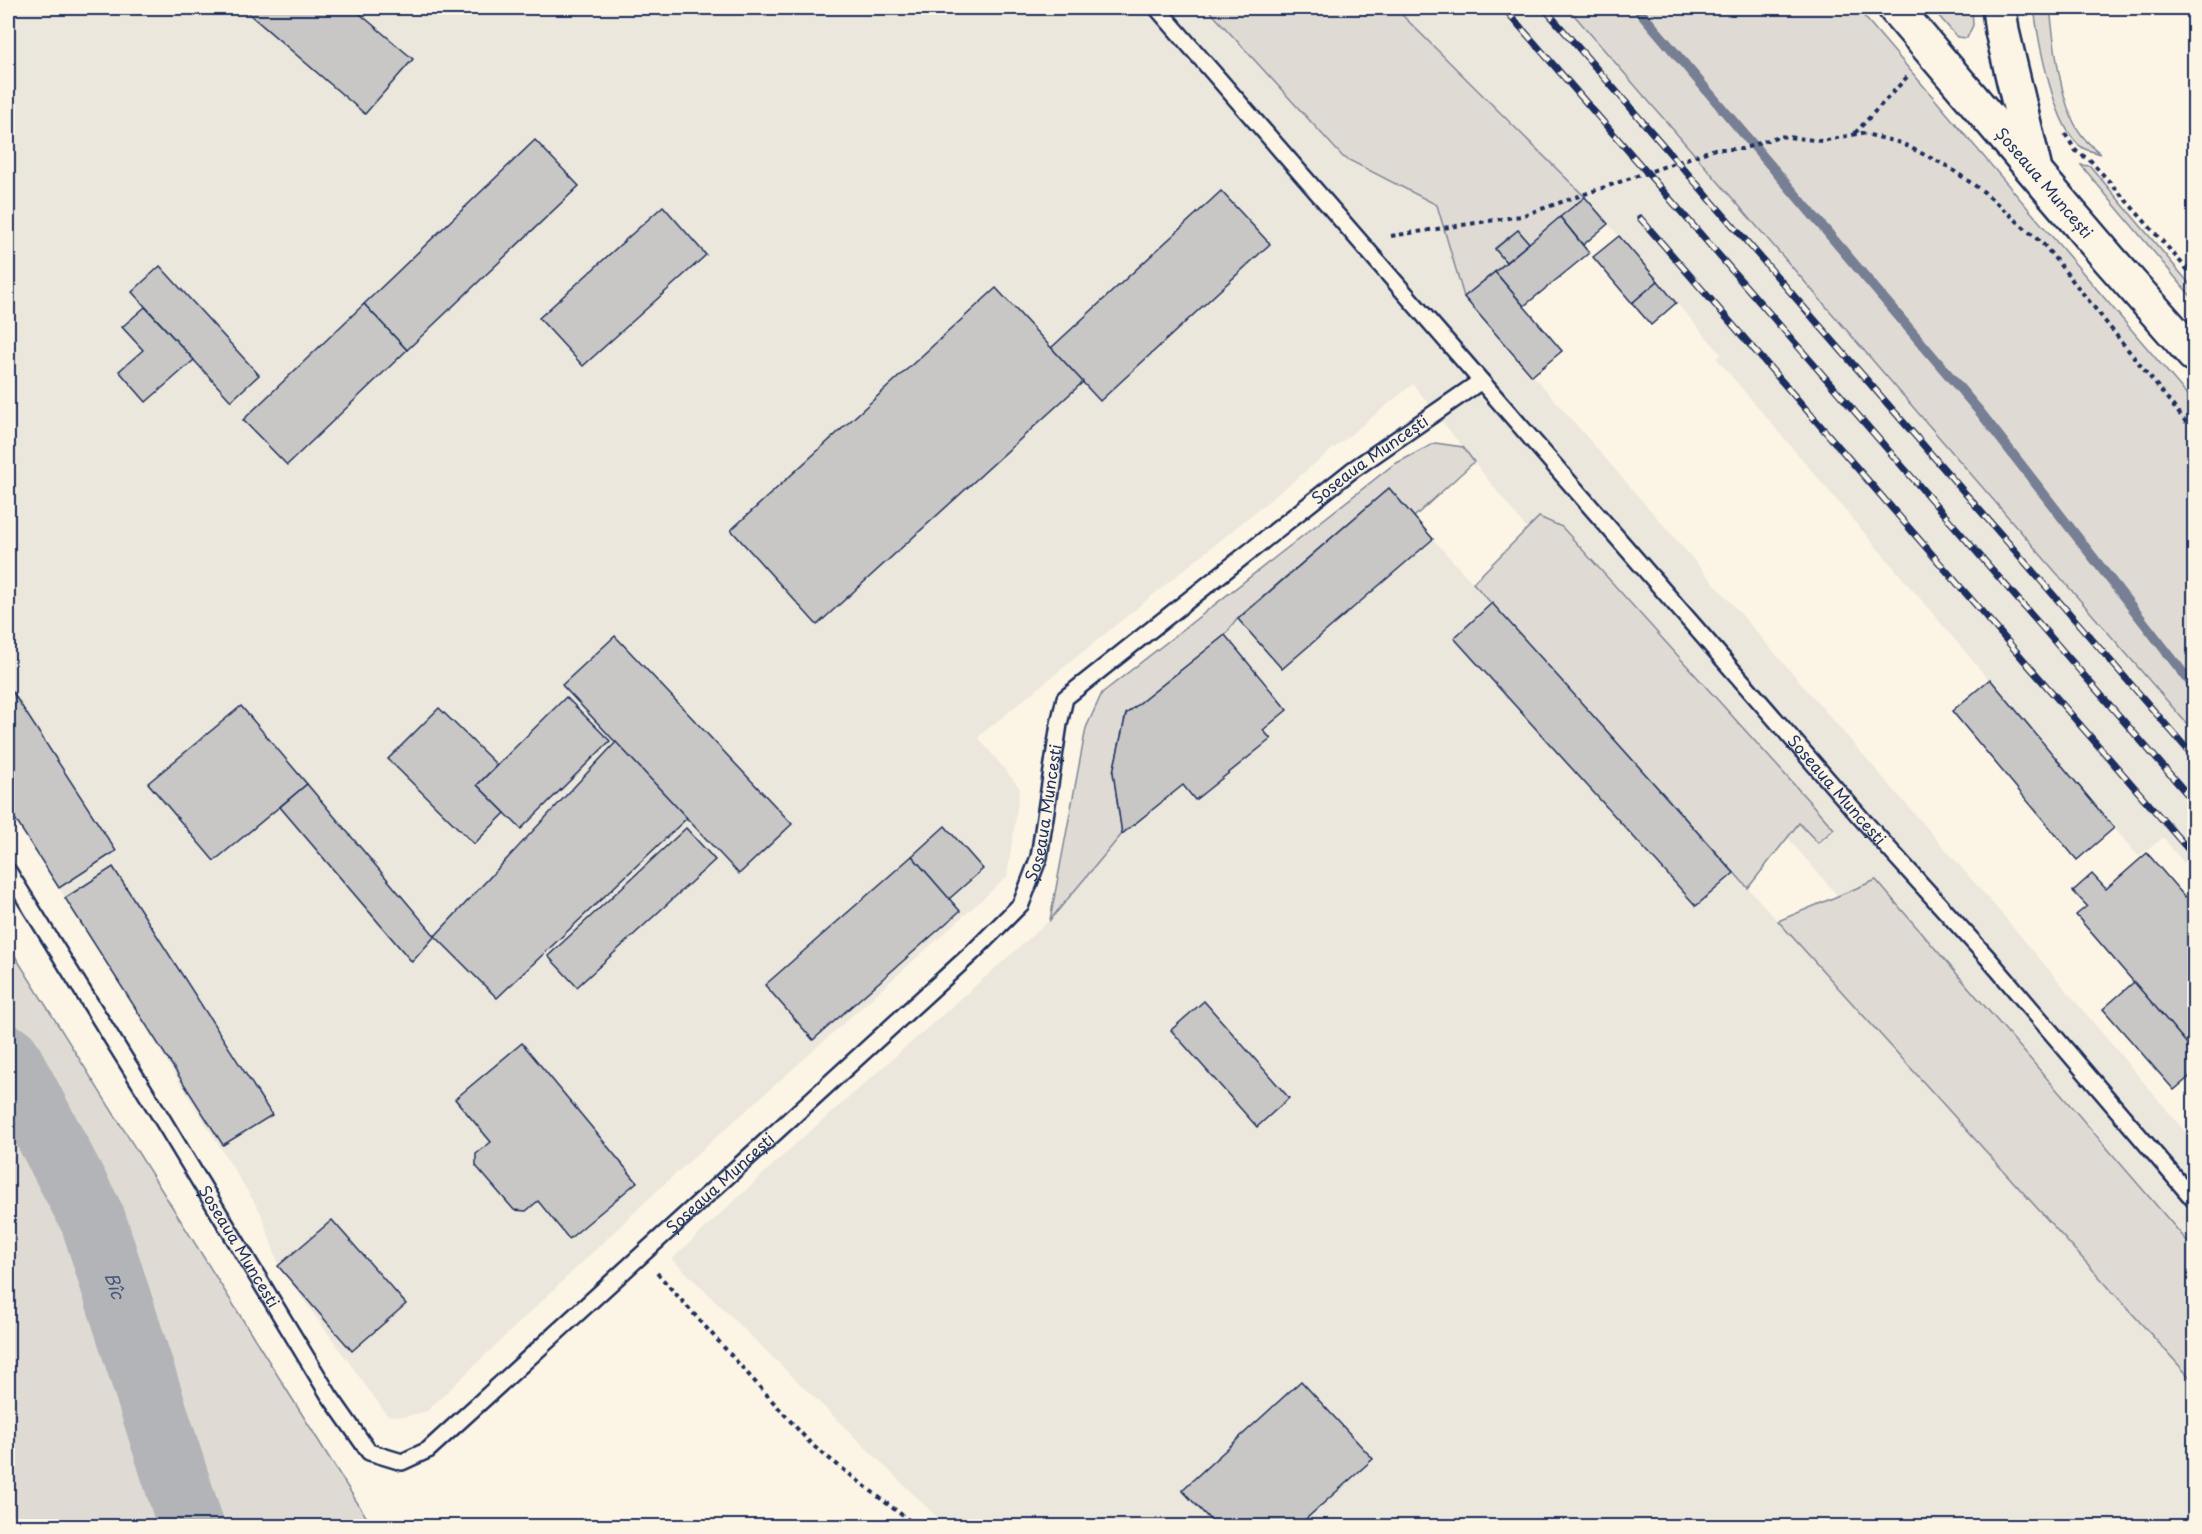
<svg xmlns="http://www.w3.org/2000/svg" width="2202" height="1534" viewBox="0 0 2202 1534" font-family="'Playpen Sans',sans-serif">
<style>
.built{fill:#ece7dc}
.green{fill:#dfdbd4;stroke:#7d8599;stroke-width:1.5}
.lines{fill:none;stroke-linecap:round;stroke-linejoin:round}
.stream{stroke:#767f94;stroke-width:10}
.river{stroke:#b2b4b8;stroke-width:66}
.building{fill:#c8c7c6;stroke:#1b2f5e;stroke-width:1.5}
.service-casing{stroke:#1b2f5e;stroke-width:20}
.primary-casing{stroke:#1b2f5e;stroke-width:38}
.path{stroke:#1b2f5e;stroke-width:4;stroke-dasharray:4.5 4.5;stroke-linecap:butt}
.service{stroke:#fcf5e5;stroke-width:15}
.primary{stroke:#fcf5e5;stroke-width:33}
.rail-casing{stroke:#1b2f5e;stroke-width:7}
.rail{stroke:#fcf5e5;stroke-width:4.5;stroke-dasharray:14;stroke-linecap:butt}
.labels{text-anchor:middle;stroke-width:5;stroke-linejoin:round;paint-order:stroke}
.street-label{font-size:16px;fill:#1b2f5e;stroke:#fcf5e5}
.water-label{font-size:18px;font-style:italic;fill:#485779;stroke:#fcf5e5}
</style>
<rect width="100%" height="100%" fill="#fcf5e5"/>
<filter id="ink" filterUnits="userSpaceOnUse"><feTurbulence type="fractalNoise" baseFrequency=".0167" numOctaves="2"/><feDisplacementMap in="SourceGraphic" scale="12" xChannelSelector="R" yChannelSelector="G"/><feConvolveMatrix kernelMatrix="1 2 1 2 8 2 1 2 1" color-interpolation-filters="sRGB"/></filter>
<g filter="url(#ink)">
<g class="built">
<polygon points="8,8 1857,8 2194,403 2194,875 2163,838 2138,856 1717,359 1721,354 1585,197 1529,243 1518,230 1495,248 1506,262 1465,297 2007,920 2194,1142 2194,1309 1580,597 1413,384 978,737 1020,788 1007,877 662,1186 427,1411 404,1417 387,1415 279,1266 261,1213 59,888 8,808"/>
<polygon points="1389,488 1433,539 2194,1382 2194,1526 946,1526 672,1259 790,1149 1050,920 1122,834 1113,772 1126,714 1225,635 1238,618"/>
</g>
<g class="green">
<polygon points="1207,8 1395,8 1585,197 1529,243 1518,230 1495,248 1506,262 1464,297 1437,205 1343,157"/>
<polygon points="1568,8 1857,8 2194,403 2194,732"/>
<polygon points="1932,8 1972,8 1973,25 1967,38 1957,37"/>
<path d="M2034,8H2050C2054,42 2060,107 2081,134C2086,142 2094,148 2101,154C2095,152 2088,151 2083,148C2054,131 2038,39 2034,8Z"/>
<polygon points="2081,165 2090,166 2194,289 2194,300"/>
<polygon points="1435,443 1463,447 1474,462 1414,517 1389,488 1238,618 1225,635 1126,714 1113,772 1122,834 1050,920 1086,728 1102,693 1393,465"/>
<polygon points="1539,517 1562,527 1834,829 1818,843 1799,823 1748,888 1473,583"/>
<polygon points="1876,880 2194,1249 2194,1382 1778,921"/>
<polygon points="8,945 372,1526 8,1526"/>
</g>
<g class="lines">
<polyline class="stream" points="1637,8 1980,412 2194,687"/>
<path class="river" id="s1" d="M8,1058L93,1220L191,1526"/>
</g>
<g class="building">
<polygon points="242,8 353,8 413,59 365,114"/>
<polygon points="535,140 579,186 407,350 364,304"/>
<polygon points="1221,191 1270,244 1100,401 1051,348"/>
<polygon points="1585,197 1608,224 1583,245 1560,217"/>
<polygon points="663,206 706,255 583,366 539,318"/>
<polygon points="1560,217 1589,253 1524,306 1495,272"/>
<polygon points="1518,230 1529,243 1506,262 1495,249"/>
<polygon points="1619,236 1658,281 1632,303 1593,257"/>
<polygon points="160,266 259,375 231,401 132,292"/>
<polygon points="1495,272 1562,351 1532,376 1464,297"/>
<polygon points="1658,281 1676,303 1651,325 1632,303"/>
<polygon points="996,288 1083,382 817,625 731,530"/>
<polygon points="364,304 407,350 287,465 243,420"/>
<polygon points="145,307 194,360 146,402 119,371 143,350 122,327"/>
<polygon points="1389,488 1433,539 1282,669 1238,619"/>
<polygon points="1492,603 1734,873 1696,906 1454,638"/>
<polygon points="1225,635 1287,710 1263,730 1271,739 1195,800 1183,785 1122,834 1113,772 1126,714"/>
<polygon points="615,636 792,824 739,874 562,685"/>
<polygon points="1990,679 2114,828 2077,860 1952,711"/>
<polygon points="8,685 116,851 59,888 8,808"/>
<polygon points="566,697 610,741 521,829 477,785"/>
<polygon points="241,706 307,784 214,861 148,783"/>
<polygon points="439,708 497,765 477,785 505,813 474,844 388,759"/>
<polygon points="616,742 687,818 497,998 435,936"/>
<polygon points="307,784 435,936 412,962 280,807"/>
<polygon points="945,826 983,869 949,899 912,856"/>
<polygon points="686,828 715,860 577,987 548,956"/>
<polygon points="2147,853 2185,897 2194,889 2194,1052 2076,915 2087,906 2073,891 2092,874 2106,889"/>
<polygon points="912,856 960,911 813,1040 765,985"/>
<polygon points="113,867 272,1115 223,1145 65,898"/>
<polygon points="2134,982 2194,1052 2194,1073 2174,1090 2103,1009"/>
<polygon points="1204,1001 1289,1098 1257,1127 1171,1030"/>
<polygon points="522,1043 637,1182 569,1239 538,1201 526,1211 514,1210 476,1166 476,1154 491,1142 455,1099"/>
<polygon points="332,1220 406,1304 352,1351 278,1266"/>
<polygon points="1301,1381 1373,1459 1298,1526 1216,1526 1182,1490"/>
</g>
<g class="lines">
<defs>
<g id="service">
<path id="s2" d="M1157,8L1861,818L1987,957L2194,1200"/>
<path id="s3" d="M8,871L159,1114L329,1395L369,1452L402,1462L428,1450L973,952L1021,904L1039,857L1059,724L1065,698L1351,471L1481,381"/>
</g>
<g id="primary">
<path id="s4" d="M1895,8L2110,260L2194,355"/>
<polyline points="1999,8 2002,31 2034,166"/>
</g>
</defs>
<use href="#service" class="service-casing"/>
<use href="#primary" class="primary-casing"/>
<g class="path">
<polyline points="1855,133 1907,77"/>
<polyline points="2065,134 2076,151 2091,161 2194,277"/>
<polyline points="1391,236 1521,216 1715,149 1742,149 1779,136 1822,141 1862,133 1901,143 1947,166 1984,192 2044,245 2194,432"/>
<polyline points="657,1273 812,1445 916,1526"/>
</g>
<use href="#service" class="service"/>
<use href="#primary" class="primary"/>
<defs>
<g id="rail">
<polyline points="1504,8 2194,802"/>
<polyline points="1544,8 2194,757"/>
<polyline points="1640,218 2194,856"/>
</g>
</defs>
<use href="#rail" class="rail-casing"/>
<use href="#rail" class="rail"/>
</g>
</g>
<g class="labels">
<g class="street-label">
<text dy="6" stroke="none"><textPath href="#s4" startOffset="230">Șoseaua Muncești</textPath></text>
<text dy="6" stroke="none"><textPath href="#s3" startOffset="2152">Șoseaua Muncești</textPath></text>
<text dy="6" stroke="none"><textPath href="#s2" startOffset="1036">Șoseaua Muncești</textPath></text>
<text dy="6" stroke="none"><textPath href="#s3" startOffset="1648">Șoseaua Muncești</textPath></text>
<text dy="6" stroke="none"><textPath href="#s3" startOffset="1143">Șoseaua Muncești</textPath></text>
<text dy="6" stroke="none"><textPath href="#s3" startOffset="441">Șoseaua Muncești</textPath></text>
</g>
<g class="water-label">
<text dy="6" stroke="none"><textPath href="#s1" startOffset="252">Bîc</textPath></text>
</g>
</g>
<rect width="2202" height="1534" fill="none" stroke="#fcf5e5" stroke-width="30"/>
<rect x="15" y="15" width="2172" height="1504" fill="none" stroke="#1b2f5e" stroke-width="2" filter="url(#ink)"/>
</svg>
